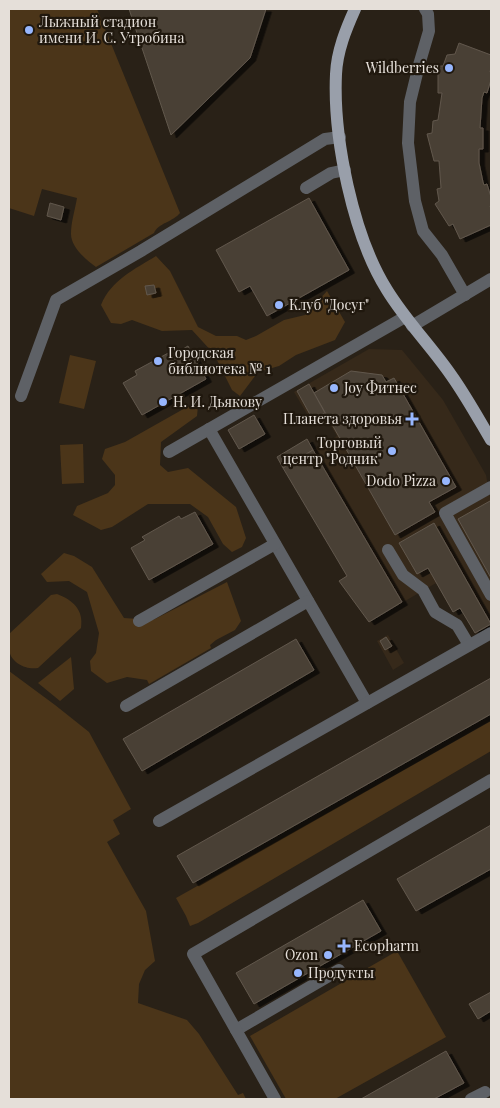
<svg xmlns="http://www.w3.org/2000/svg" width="500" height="1108" viewBox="0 0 500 1108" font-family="'Playfair Display',serif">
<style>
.built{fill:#36291a}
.green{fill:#4b3519}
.building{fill:#4a4136;stroke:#61574c;filter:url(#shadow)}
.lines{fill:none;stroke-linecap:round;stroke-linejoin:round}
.minor{stroke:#5e6166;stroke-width:12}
.major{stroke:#999faa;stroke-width:12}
.poi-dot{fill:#97b6fd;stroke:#20180e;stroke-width:2}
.labels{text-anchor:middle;stroke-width:4.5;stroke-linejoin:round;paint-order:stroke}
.poi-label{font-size:14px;fill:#e5dfd9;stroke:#20180e;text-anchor:start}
</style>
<defs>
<filter id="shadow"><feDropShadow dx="5.5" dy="3" stdDeviation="0" flood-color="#0009"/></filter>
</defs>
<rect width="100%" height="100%" fill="#292117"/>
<g class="built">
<polygon points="369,349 402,350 443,400 486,475 491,503 491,623 475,633 460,608 453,612 436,583 369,622 339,581 347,576 277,457 307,439 313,450 337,436 326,417 313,424 294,392"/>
<polygon points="388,635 404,663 393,670 377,641"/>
</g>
<g class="green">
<path d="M9,9H97L180,213C173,222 158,223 154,233L96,267C86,260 71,247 71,234C71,222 75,210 77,198L42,189L34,216L9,208Z"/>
<path d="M156,256L170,271L198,327L216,336H237L246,340L256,336L284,320L305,315L327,291L345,322L335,340L296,355L279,366L258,372L240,396L232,390L214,354L192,330L162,331L132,320L121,324L111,323L101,305C111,280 135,269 156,256Z"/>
<polygon points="70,355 96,361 84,409 59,403"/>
<polygon points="198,406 197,416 161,442 160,465 168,472 188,468 236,507 246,538 242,547 232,552 223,544 208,517 190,504 148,504 112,527 101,530 73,515 77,506 108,493 115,485 115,475 102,459 105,449 125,442 187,407"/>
<polygon points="83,444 84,483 62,484 60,445"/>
<polygon points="64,553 74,556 92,567 124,618 153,620 227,582 241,621 235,630 216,640 210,645 211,648 149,684 147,680 127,677 107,683 91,671 90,661 96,653 99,633 87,592 69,581 47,582 41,574"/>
<path d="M57,594C73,600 84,610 81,628L38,668C26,670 11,663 9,650C8,645 9,639 9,634L51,595Z"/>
<polygon points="71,657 74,689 60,701 38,683"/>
<polygon points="9,671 55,705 89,732 131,809 113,820 120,834 107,842 146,911 155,961 145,970 139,984 138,1003 187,1020 199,1034 238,1095 243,1093 246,1099 9,1099"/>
<polygon points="491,721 491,751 198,923 190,926 186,916 176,898"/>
<polygon points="397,951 446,1037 335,1099 286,1099 250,1036"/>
</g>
<g class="building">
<polygon points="129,9 266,9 250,58 171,135"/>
<polygon points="459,43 491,55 491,68 490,72 491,72 491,80 487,93 484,92 482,98 480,128 483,128 483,149 479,149 479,163 483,182 484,185 487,184 491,197 491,205 490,206 491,209 491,225 460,239 453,224 449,226 435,204 439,201 437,189 441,188 439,161 434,161 427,134 432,133 433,121 438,120 442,93 438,93 438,66 443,66 447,55 455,54"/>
<polygon points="309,198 349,270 267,316 250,286 239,292 216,250"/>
<polygon points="50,203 64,207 61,220 47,216"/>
<polygon points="154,285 156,293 147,295 145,286"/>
<polygon points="188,346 206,379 142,415 123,383 137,375 135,371 172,351 174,354"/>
<polygon points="351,371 382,375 386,382 394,378 456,487 429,502 435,512 395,535 314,393"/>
<polygon points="309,384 325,413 313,420 297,391"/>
<polygon points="254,415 265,434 239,449 228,430"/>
<polygon points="307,439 313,450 283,468 277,457"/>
<polygon points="313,450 402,602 369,622 339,581 347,576 283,468"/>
<polygon points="490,501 491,503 491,578 458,519"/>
<polygon points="195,512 213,544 149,580 131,548 145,540 142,537 179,516 181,519"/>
<polygon points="434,523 491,624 475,633 460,608 453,612 428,568 417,574 399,543"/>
<polygon points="386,637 392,646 385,650 380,641"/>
<polygon points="296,639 314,670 142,771 123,739"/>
<polygon points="491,678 491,714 193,883 177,856"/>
<polygon points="491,825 491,869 416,911 397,879"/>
<polygon points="363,900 381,931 254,1004 236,973"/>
<polygon points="491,992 491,1011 478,1019 469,1004"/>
<polygon points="446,1051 464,1083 434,1099 361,1099"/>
</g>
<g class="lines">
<g class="minor">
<polyline points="425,9 428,14 429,31 419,65 410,102 408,143 415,201 423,231 442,255 465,295"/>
<polyline points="306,188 331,173 345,170"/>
<polyline points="412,326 491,279"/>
<polyline points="21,396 56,300 141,251 325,139 340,137"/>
<polyline points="209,429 367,703"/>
<polyline points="169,452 405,317"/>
<polyline points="491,487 445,513 491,595"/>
<polyline points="388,550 403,575 423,590 435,612 457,625 469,645"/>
<polyline points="139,621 275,544"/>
<polyline points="126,706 308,601"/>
<polyline points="159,821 491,633"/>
<polyline points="236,1030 339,970"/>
<polyline points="275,1099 193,954 491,780"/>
<polyline points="471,1099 485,1092"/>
</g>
<path class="major" d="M355,9C346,29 337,51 336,74C333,138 353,236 387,290C406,321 431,346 451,375C466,396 478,418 491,440"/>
</g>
<g class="poi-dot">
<circle cx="29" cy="30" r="5"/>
<circle cx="449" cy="68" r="5"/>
<circle cx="279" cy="305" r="5"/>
<circle cx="158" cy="361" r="5"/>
<circle cx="334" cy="388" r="5"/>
<circle cx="163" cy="402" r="5"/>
<path d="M409.5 411.5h5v5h5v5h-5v5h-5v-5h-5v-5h5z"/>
<circle cx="392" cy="451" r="5"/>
<circle cx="446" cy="481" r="5"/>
<path d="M341.5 938.5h5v5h5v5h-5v5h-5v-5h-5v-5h5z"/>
<circle cx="328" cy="955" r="5"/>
<circle cx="298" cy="973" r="5"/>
</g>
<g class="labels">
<g class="poi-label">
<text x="39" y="27">Лыжный стадион<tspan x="39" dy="16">имени И. С. Утробина</tspan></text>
<text x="439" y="73" text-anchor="end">Wildberries</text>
<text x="289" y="310">Клуб "Досуг"</text>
<text x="168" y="358">Городская<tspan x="168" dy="16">библиотека № 1</tspan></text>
<text x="344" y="393">Joy Фитнес</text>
<text x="173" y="407">Н. И. Дьякову</text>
<text x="402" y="424" text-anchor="end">Планета здоровья</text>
<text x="382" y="448" text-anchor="end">Торговый<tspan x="382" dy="16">центр "Родник"</tspan></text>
<text x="436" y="486" text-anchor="end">Dodo Pizza</text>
<text x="354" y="951">Ecopharm</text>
<text x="318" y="960" text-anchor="end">Ozon</text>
<text x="308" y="978">Продукты</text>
</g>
</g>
<rect width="500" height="1108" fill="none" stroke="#e5dfd9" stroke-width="20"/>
</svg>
